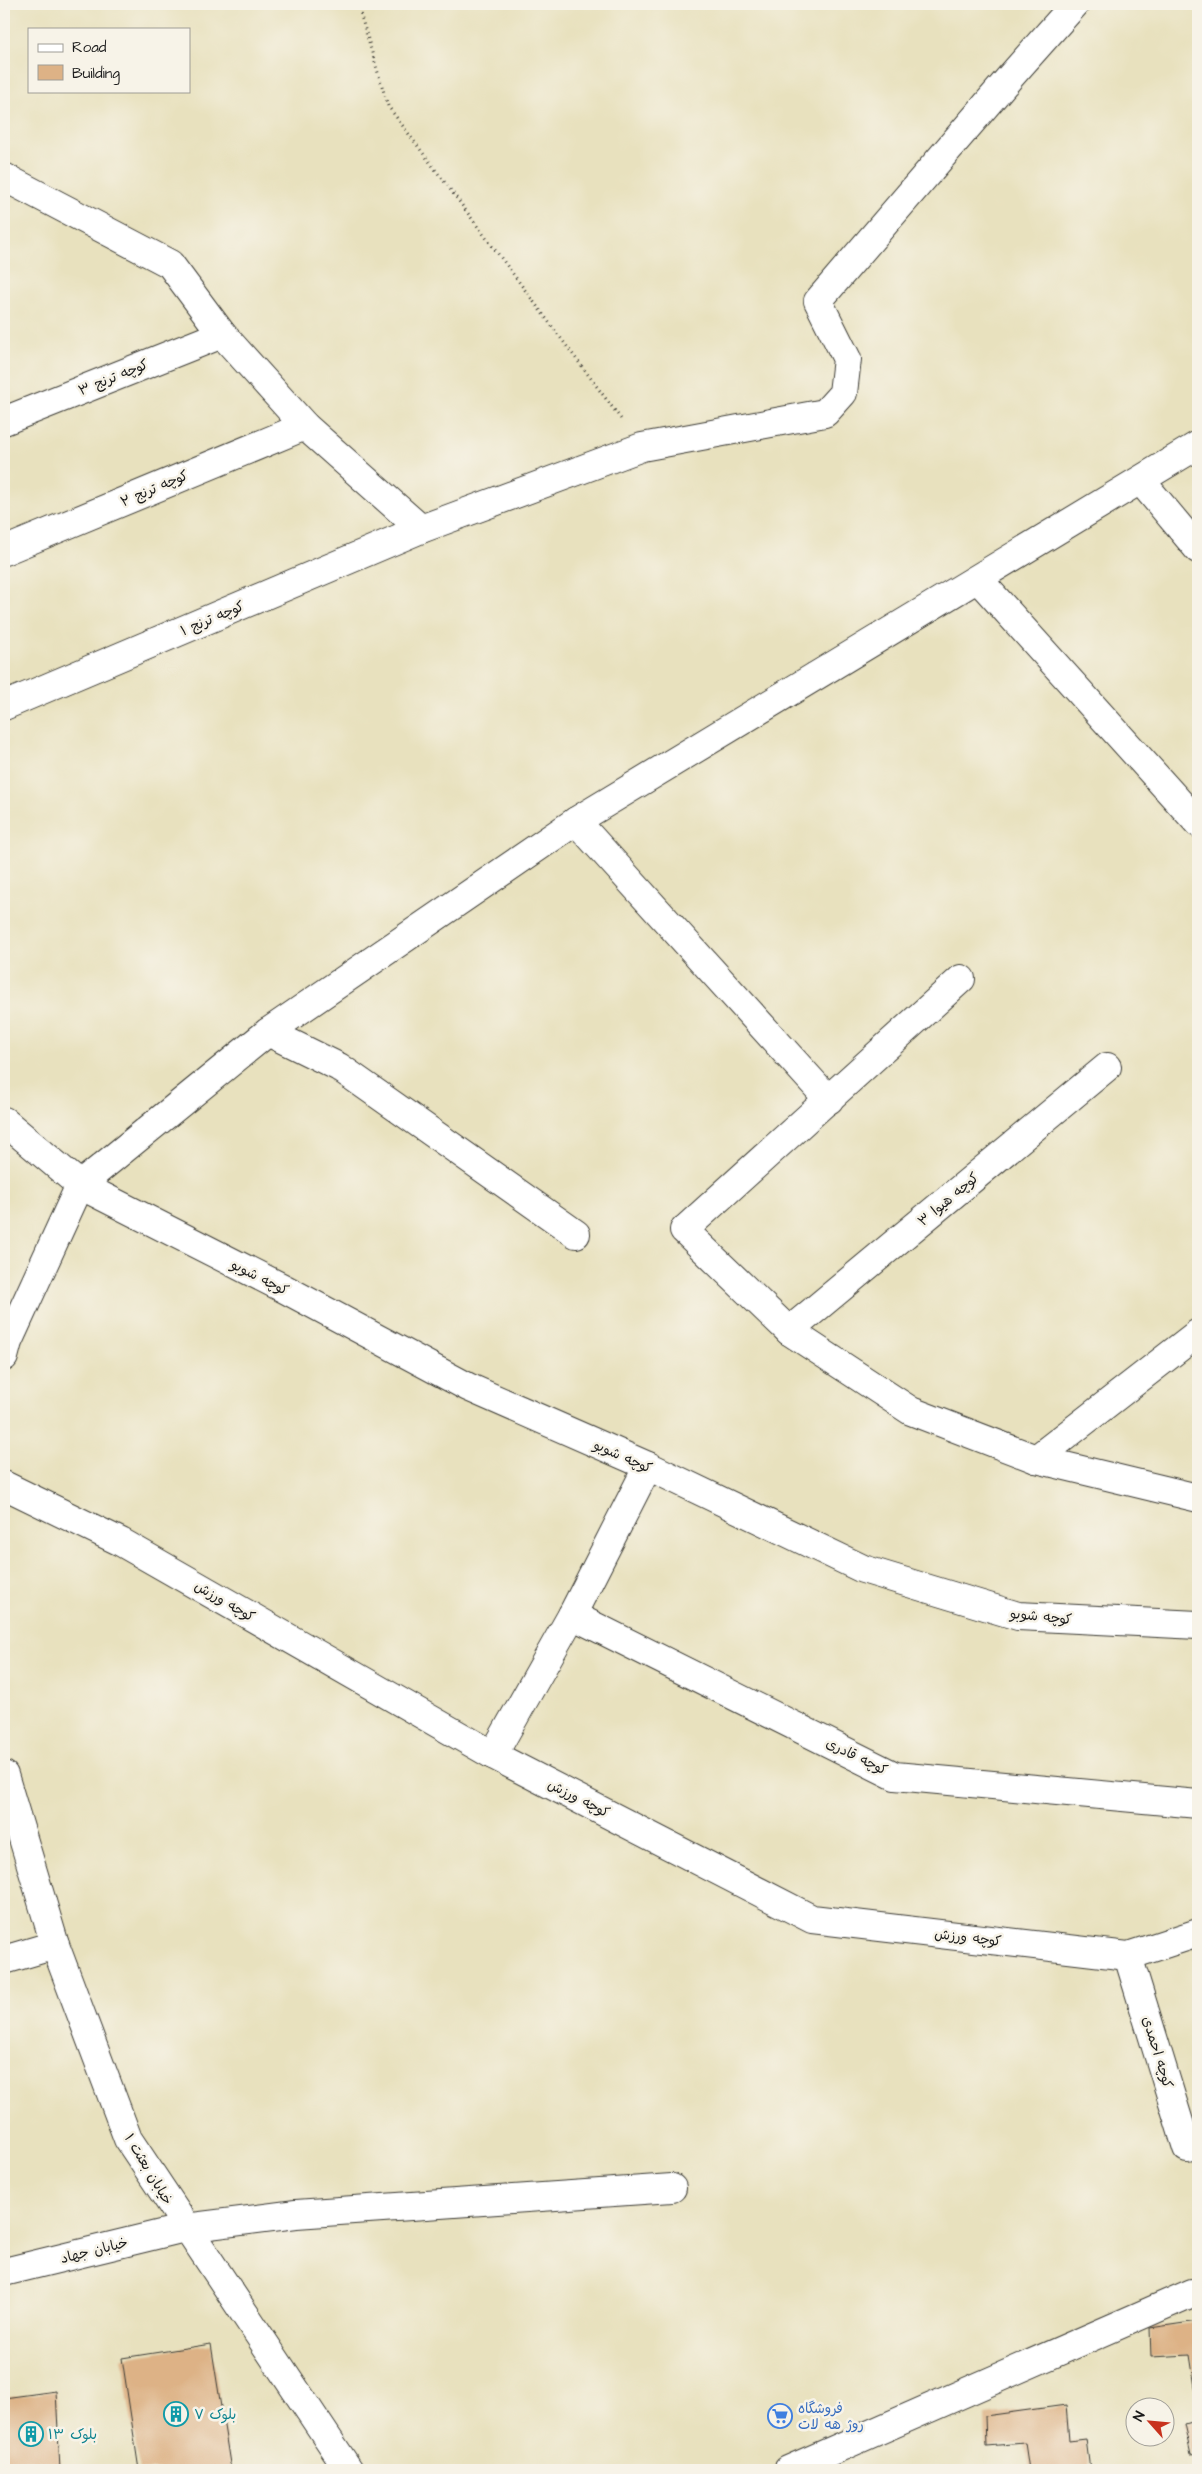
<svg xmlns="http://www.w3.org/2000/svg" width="1202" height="2474" viewBox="0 0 1202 2474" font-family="'Architects Daughter','Playpen Sans Arabic',sans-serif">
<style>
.building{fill:#ddb286}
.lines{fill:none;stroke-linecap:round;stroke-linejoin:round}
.minor-casing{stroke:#3b3a34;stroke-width:30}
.path{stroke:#3b3a34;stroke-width:3;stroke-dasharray:1 4;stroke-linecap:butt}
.minor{stroke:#fff;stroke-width:28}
.labels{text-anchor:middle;stroke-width:5;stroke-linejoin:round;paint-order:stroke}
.street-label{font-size:14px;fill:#1c1c1c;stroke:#f7f3e8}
.shop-label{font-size:14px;fill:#366cbe;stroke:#f7f3e8;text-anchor:start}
.culture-label{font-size:14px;fill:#0d838f;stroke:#f7f3e8;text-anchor:start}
</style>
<rect width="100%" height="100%" fill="#f7f3e8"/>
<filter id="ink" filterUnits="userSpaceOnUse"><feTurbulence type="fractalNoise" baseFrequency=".02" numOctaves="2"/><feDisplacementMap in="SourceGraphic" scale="10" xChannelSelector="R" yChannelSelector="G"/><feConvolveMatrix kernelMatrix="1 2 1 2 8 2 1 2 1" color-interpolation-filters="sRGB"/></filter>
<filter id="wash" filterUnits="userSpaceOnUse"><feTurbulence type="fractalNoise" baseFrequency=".0096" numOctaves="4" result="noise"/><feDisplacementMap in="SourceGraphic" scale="20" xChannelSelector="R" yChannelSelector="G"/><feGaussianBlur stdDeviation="1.12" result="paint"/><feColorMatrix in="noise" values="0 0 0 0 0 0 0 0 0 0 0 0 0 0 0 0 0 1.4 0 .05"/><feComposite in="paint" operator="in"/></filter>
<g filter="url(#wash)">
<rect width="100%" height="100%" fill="#e8e1be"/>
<g id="blocks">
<g class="building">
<polygon points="1198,2321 1198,2400 1197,2400 1190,2355 1151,2357 1150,2328"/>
<polygon points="211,2344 231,2470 139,2470 122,2358"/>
<polygon points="56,2391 60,2470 4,2470 4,2398"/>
<polygon points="1066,2405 1069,2441 1086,2439 1090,2470 1029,2470 1025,2443 986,2446 985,2416"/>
<polygon points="1198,2420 1198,2454 1191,2455 1184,2424"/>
</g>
</g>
</g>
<g filter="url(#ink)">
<use href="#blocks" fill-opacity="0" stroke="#3b3a34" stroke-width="1"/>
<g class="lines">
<defs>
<g id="minor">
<polyline points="4,177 170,264 222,334 305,426 421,529"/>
<polyline points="4,421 222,334"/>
<polyline points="1141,481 1198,549"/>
<polyline points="4,551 305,426"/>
<polyline points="978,579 1198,823"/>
<polyline points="4,706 421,529 642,447 825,413 843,393 847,359 818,301 1011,76 1075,4"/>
<polyline points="576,821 829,1100"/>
<polyline points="961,979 684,1230 789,1331 911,1411 1036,1459 1198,1498"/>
<polyline points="268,1032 339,1067 576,1234"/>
<polyline points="4,1121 80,1185 283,1288 468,1387 648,1466 863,1569 1018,1616 1198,1625"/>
<polyline points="789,1331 1107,1067"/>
<polyline points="4,1357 8,1342 80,1185 268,1032 576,821 1198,445"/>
<polyline points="1036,1459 1198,1333"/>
<polyline points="4,1485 121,1542 493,1755 812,1919 1128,1956 1198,1933"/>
<polyline points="572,1615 895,1776 1198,1804"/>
<polyline points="493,1755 572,1615 648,1466"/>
<polyline points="4,1775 55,1945 128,2139 349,2470"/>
<polyline points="1128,1956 1187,2148"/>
<polyline points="4,1960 55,1945"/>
<polyline points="4,2272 185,2228 296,2214 672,2188"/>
<polyline points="788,2470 1192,2293 1198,2295"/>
</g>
</defs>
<use href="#minor" class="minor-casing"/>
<polyline class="path" points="360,4 361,16 388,106 621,419"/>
<use href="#minor" class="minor"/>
</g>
</g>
<defs>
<symbol id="building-ring" viewBox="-11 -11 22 22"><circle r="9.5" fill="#f7f3e8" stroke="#0f9aa8" stroke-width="1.5"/><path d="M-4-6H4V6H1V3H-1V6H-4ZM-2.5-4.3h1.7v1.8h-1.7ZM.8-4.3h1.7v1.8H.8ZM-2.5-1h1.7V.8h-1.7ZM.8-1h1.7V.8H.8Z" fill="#0f9aa8"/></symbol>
<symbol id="supermarket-ring" viewBox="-11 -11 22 22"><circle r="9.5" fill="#f7f3e8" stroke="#3f7fe0" stroke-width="1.5"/><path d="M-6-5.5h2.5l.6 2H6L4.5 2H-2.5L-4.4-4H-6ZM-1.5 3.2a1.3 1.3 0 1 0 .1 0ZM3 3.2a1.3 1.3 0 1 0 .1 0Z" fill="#3f7fe0"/></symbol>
</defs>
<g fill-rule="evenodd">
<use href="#building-ring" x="162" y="2400" width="28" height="28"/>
<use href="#supermarket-ring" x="766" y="2402" width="28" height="28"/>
<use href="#building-ring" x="17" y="2420" width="28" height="28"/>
</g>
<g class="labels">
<g class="street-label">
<text transform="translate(113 377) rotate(-22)" y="5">کوچه ترنج ۳</text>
<text transform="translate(154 488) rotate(-23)" y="5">کوچه ترنج ۲</text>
<text transform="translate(212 618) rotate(-23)" y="5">کوچه ترنج ۱</text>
<text transform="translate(948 1199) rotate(-40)" y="5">کوچه هیوا ۳</text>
<text transform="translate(260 1277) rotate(27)" y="5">کوچه شوبو</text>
<text transform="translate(623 1456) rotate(24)" y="5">کوچه شوبو</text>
<text transform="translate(225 1601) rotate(30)" y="5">کوچه ورزش</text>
<text transform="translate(1041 1616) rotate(6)" y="5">کوچه شوبو</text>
<text transform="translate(857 1756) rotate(26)" y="5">کوچه قادری</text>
<text transform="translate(579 1798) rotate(27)" y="5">کوچه ورزش</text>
<text transform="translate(968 1937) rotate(7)" y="5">کوچه ورزش</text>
<text transform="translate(1158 2052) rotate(73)" y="5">کوچه احمدی</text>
<text transform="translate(149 2169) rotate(59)" y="5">خیابان بعثت ۱</text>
<text transform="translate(94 2250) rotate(-14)" y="5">خیابان جهاد</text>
</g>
<g class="shop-label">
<text x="798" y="2413">فروشگاه<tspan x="798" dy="16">روژ هه لات</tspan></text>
</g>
<g class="culture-label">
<text x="194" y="2419">بلوک ۷</text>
<text x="48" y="2439">بلوک ۱۳</text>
</g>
</g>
<rect width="1202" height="2474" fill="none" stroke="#f7f3e8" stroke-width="20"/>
<rect x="28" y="28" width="162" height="65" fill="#f7f3e8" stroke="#9f9d96"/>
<rect x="38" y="44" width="25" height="8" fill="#ffffff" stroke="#9f9d96"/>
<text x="72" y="52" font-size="15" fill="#1c1c1c">Road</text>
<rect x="38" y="65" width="25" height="15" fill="#ddb286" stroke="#9f9d96"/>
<text x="72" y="78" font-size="15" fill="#1c1c1c">Building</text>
<g transform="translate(1150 2422) rotate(297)"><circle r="24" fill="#f7f3e8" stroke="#9f9d96"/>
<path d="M0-4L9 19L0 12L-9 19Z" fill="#c8321e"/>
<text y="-8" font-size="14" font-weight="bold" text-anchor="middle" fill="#1c1c1c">N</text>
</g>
</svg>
